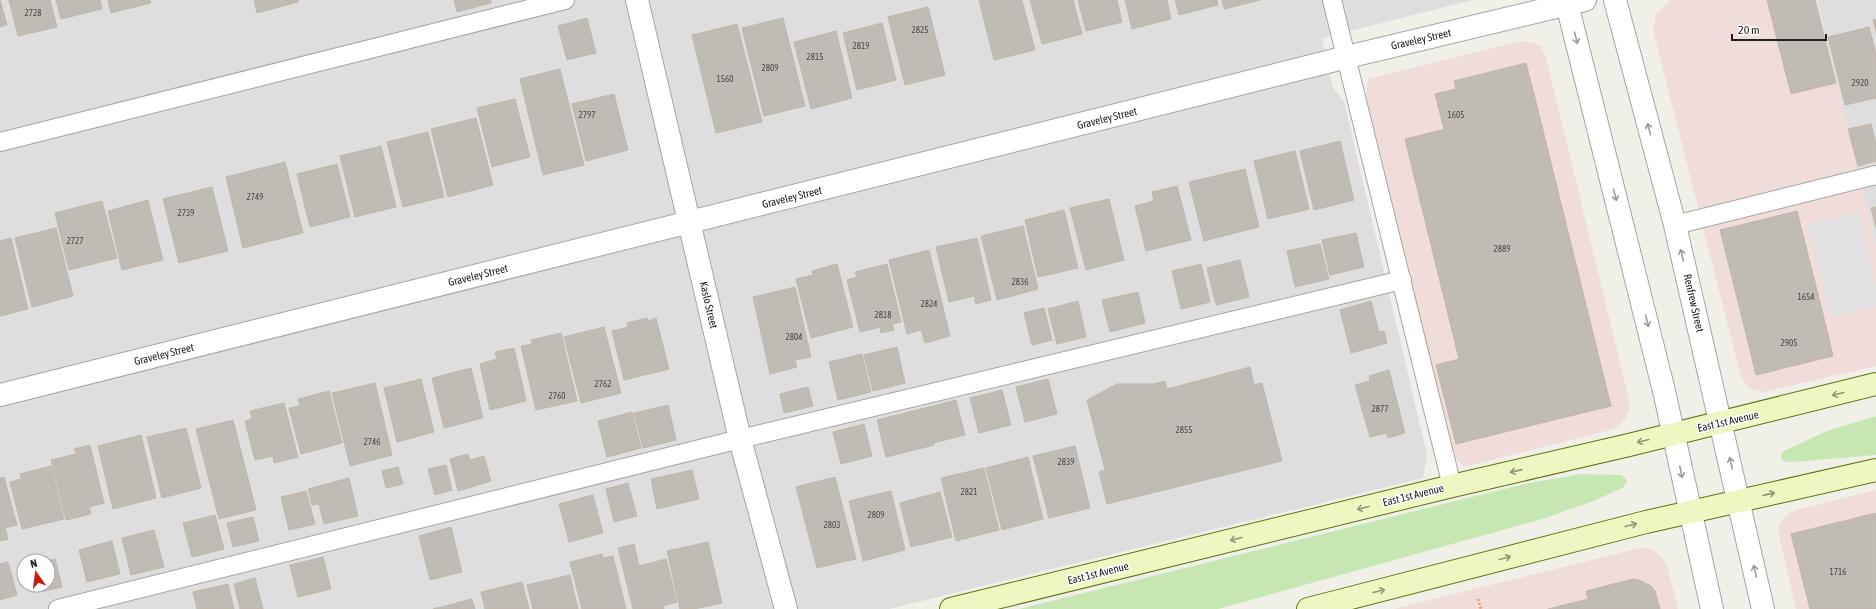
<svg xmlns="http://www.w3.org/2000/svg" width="1876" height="609" viewBox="0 0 1876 609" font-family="'Asap Condensed',sans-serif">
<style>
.residential{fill:#dfdede;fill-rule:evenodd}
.commercial{fill:#f0dcd9}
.grass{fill:#c7e7b2}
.parking{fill:#e1e1e1}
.building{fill:#c1bbb5;stroke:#c1b7ab}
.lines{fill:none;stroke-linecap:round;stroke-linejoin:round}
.service-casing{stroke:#a5a5a5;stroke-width:20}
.minor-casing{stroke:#a5a5a5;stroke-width:24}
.tertiary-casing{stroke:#a5a5a5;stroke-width:24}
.secondary-casing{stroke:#5e730d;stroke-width:24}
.path{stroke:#f19179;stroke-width:2.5;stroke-dasharray:2 2;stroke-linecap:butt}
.service{stroke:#fff;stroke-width:18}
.minor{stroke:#fff;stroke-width:22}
.tertiary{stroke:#fff;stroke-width:22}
.secondary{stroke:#eef6c1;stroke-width:22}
.oneway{stroke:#9b9b9b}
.oneway2{stroke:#929679}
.labels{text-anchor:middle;stroke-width:3;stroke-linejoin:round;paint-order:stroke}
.number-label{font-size:9px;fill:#494846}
.street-label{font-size:11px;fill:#212121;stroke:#fff}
</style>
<rect width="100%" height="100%" fill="#f0efe8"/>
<g class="residential">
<path d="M0,0H1473L1322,38L1333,88L1344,101L1427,455L1423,478L889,609H0ZM24,561H48V585H24Z"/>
<polygon points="1817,0 1876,0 1876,246"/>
</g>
<g class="commercial">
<polygon points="1671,0 1817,0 1876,246 1876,366 1764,392 1749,388 1741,377 1653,30 1656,14"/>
<polygon points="1522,41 1533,43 1538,45 1541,47 1546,58 1629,400 1629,410 1626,418 1618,427 1606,431 1464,467 1447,448 1366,97 1368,79"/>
<polygon points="1876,490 1876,609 1796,609 1780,539 1779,528 1782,520 1788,514 1797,510"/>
<polygon points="1640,548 1651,549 1662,557 1667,566 1678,609 1394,609"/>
</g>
<g class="grass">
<path d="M1876,416V455L1792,462C1786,462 1782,462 1781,456L1784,451L1827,431Z"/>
<polygon points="1581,474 1622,475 1627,481 1624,487 1596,500 1542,519 1218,609 1019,609 1529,483"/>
</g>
<polygon class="parking" points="1859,212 1876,289 1876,306 1831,318 1808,225"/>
<g class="building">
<polygon points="0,0 7,25 0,27"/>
<polygon points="9,0 50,0 57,27 18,36"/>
<polygon points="56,0 100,0 102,9 61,19"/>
<polygon points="108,0 150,0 151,3 111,13"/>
<polygon points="254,0 298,0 298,2 257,13"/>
<polygon points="454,0 491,0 491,3 457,12"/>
<polygon points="979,0 1022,0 1035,50 994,60"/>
<polygon points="1030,0 1073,0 1082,34 1042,44"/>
<polygon points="1078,0 1117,0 1122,22 1086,31"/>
<polygon points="1125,0 1167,0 1171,19 1132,29"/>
<polygon points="1175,0 1217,0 1218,5 1179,15"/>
<polygon points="1222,0 1260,0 1224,9"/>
<polygon points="1767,0 1815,0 1836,83 1791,94"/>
<polygon points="928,7 945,75 905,85 888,17"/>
<polygon points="587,18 596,53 567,60 558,26"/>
<polygon points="783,18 805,106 764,116 742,28"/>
<polygon points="1876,19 1876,32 1873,20"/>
<polygon points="882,23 896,80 857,90 843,33"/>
<polygon points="737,24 762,122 716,133 692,35"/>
<polygon points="1869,27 1876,54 1876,98 1845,105 1828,37"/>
<polygon points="836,31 852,98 811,109 794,42"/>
<polygon points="1526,63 1537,106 1444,129 1435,94 1456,89 1454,81"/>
<polygon points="560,69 584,165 543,175 520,79"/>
<polygon points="614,94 628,150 586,161 572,104"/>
<polygon points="515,99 530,157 492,167 477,108"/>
<polygon points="1537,106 1611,406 1456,444 1436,365 1459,359 1405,139"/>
<polygon points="476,118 493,185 448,197 431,129"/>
<polygon points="1871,124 1876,144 1876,161 1858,166 1848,129"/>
<polygon points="428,132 444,197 403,207 387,142"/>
<polygon points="1340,141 1354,200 1314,210 1300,151"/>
<polygon points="381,146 396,207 355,217 340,156"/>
<polygon points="1295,151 1309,209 1268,219 1254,161"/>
<polygon points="285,162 303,233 243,248 226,177"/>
<polygon points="337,164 350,217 310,227 297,174"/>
<polygon points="1245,169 1259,227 1204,241 1189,182"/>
<polygon points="1177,186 1191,240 1146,251 1135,206 1154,201 1152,192"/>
<polygon points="212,187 228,251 179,263 163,199"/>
<polygon points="1109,199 1124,260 1086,270 1070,208"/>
<polygon points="148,200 163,260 122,270 108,211"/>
<polygon points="102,201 117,258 69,270 55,213"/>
<polygon points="1876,207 1876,228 1871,208"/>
<polygon points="1064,210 1078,268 1038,277 1025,220"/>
<polygon points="1797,211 1822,310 1745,330 1720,230"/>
<polygon points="1023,226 1038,289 997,300 981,236"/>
<polygon points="56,228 73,296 32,307 15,238"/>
<polygon points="1356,233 1364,267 1330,275 1322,240"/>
<polygon points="11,238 28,309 0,316 0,241"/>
<polygon points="977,238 991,300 976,304 974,296 949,302 936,247"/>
<polygon points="1320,244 1329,279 1295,287 1287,251"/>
<polygon points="929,250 950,336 925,343 921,330 907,334 889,260"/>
<polygon points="1240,260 1249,297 1216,305 1207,268"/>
<polygon points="837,264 853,327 811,338 796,279 813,275 812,271"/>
<polygon points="887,264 901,322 892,324 894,330 881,333 880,327 860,332 847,280 857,277 855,272"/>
<polygon points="1201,264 1210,302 1181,309 1172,271"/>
<polygon points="795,287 811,357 795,360 797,367 770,374 753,297"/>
<polygon points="1138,292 1145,323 1110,332 1102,300"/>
<polygon points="1078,301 1086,337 1057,344 1048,309"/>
<polygon points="1371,301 1379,332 1384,331 1387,343 1351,353 1340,310"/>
<polygon points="1044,308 1052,340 1032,345 1024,313"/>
<polygon points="1822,310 1833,356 1756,375 1745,330"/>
<polygon points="647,318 648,321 656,318 669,369 624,380 612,331 628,327 627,323"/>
<polygon points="604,327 621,393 581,403 564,337"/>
<polygon points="561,333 577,401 536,410 521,346 532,344 531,340"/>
<polygon points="897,347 905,383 873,391 864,355"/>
<polygon points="514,348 526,401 490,410 480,364 497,359 495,352"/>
<polygon points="862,354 871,392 838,400 829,362"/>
<polygon points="1250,367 1254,385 1262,383 1282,461 1107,504 1099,472 1105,470 1087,400 1117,384 1153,384 1165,381 1167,389"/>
<polygon points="471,368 483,418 444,428 432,378"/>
<polygon points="1389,370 1405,433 1388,438 1386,433 1370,437 1355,385 1370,381 1369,376"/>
<polygon points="421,379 434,432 397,442 384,388"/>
<polygon points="1048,379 1057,414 1025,422 1016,387"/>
<polygon points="375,383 392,455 350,466 332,393"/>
<polygon points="808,387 813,406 784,413 780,394"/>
<polygon points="1002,390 1011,425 979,433 970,398"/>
<polygon points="329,391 342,443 301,454 289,408 300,406 298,399"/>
<polygon points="956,400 965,435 933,443 925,408"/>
<polygon points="284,403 298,457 274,463 273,456 255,460 245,421 252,419 250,411"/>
<polygon points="668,405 676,440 643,448 634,413"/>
<polygon points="925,408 934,445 886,457 877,420"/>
<polygon points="632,412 641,448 607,457 598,421"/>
<polygon points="233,420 256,510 219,519 196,429"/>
<polygon points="864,424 872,456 841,464 833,432"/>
<polygon points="186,428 201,488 162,498 147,437"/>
<polygon points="141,435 156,498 113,509 98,446"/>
<polygon points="90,445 104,503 89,507 91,514 66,520 51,460 76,454 74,449"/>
<polygon points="1075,446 1090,508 1049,518 1033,456"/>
<polygon points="468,454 470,460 484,456 491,481 458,491 450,459"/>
<polygon points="1028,457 1043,519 1002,530 986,468"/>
<polygon points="446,465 452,490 435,495 428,469"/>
<polygon points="51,466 64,519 22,529 10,482 21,479 20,474"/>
<polygon points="398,467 403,484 386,488 382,471"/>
<polygon points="984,468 999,530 956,541 941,478"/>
<polygon points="692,470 699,499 657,509 651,479"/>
<polygon points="4,477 17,525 5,528 8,539 0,541 0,478"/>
<polygon points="835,477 856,559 817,568 796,487"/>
<polygon points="349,478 358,516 324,524 319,504 312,505 308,489"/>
<polygon points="628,483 637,516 614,522 606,489"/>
<polygon points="306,491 315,524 289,530 281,497"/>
<polygon points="891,491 905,550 863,561 849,501"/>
<polygon points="940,492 952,537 911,547 900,503"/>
<polygon points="593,495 603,533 569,542 559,504"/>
<polygon points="1876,513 1876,609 1810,609 1791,534"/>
<polygon points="215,515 224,549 192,557 183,523"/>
<polygon points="253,517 259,541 233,547 227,523"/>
<polygon points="451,527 462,572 430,580 419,536"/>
<polygon points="154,530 164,567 131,575 122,538"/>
<polygon points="112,541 120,574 87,582 79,550"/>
<polygon points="708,542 722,603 694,609 680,609 667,551"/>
<polygon points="634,544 639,566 666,559 677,602 663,606 664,609 633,609 618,548"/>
<polygon points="602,554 603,558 613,556 626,609 582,609 570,562"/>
<polygon points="323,557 331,589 298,597 290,565"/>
<polygon points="55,559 62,587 41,592 39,585 48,585 48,561"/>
<polygon points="8,562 17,595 0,600 0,564"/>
<polygon points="570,575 578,609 533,609 527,585"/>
<polygon points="255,578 263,609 240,609 234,584"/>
<polygon points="1633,579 1639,580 1651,586 1655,591 1660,609 1548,609 1588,599 1586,591"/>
<polygon points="522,582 529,609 485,609 481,592"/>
<polygon points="228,584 234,609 197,609 193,592"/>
<polygon points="472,599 475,609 433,609"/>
</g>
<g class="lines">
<defs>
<g id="service">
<polyline points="1332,0 1452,486"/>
<polyline points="0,142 565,0"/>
<polyline points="1675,225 1876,175"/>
<polyline points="58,609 740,439 1402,280"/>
</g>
<g id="minor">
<polyline points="637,0 740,439 786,609"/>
<polyline points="0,395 1347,57 1585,0"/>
</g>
<g id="tertiary">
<polyline points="1566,0 1664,391 1712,609"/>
<polyline points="1615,0 1675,225 1763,609"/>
</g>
<g id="secondary">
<polyline points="951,609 1452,486 1629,445 1876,384"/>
<polyline points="1308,609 1646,522 1876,470"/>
</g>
</defs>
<use href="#service" class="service-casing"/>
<use href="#minor" class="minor-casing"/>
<use href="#tertiary" class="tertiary-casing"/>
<use href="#secondary" class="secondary-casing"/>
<polyline class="path" points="1478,599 1481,609"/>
<use href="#service" class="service"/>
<use href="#minor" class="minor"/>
<use href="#tertiary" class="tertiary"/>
<use href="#secondary" class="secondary"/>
</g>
<defs><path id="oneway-shaft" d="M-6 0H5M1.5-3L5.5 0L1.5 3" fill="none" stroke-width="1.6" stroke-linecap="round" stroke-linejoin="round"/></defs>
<g class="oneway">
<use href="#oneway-shaft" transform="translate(1576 38) rotate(76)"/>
<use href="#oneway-shaft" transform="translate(1649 129) rotate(-105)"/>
<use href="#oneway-shaft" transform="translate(1615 195) rotate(76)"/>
<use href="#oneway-shaft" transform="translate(1682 255) rotate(-103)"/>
<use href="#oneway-shaft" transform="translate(1647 321) rotate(76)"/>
<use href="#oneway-shaft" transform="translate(1731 463) rotate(-103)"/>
<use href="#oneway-shaft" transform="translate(1681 472) rotate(78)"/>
<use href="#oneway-shaft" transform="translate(1755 571) rotate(-103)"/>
</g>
<g class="oneway2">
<use href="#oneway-shaft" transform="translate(1838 394) rotate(166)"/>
<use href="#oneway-shaft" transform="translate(1643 441) rotate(166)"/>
<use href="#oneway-shaft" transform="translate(1516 471) rotate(167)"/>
<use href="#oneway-shaft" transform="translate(1769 494) rotate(-13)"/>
<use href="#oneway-shaft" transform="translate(1363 508) rotate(166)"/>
<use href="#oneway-shaft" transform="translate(1631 525) rotate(-14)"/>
<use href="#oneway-shaft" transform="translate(1236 539) rotate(166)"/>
<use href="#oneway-shaft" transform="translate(1505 558) rotate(-15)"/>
<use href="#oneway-shaft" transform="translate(1379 591) rotate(-14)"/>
</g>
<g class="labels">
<g class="number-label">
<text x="33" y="16">2728</text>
<text x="920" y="33">2825</text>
<text x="861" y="49">2819</text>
<text x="815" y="60">2815</text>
<text x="770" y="71">2809</text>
<text x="725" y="82">1560</text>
<text x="1860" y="86">2920</text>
<text x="587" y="118">2797</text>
<text x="1456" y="118">1605</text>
<text x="255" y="200">2749</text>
<text x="186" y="216">2739</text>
<text x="75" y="244">2727</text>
<text x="1502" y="252">2889</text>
<text x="1020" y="285">2836</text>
<text x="1806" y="300">1654</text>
<text x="929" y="307">2824</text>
<text x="883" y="318">2818</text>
<text x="794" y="340">2804</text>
<text x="1789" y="346">2905</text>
<text x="603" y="387">2762</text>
<text x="557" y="399">2760</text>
<text x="1380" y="412">2877</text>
<text x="1184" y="433">2855</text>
<text x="372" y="445">2746</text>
<text x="1066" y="465">2839</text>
<text x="969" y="495">2821</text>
<text x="876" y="518">2809</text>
<text x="832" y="528">2803</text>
<text x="1838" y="575">1716</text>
</g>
<g class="street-label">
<text transform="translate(1421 39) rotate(-13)" y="4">Graveley Street</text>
<text transform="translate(1107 118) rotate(-14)" y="4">Graveley Street</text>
<text transform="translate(792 197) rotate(-14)" y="4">Graveley Street</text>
<text transform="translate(478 275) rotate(-14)" y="4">Graveley Street</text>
<text transform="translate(1694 303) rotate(77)" y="4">Renfrew Street</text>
<text transform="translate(709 305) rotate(77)" y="4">Kaslo Street</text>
<text transform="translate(164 354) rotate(-14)" y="4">Graveley Street</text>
<text transform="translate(1728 421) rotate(-13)" y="4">East 1st Avenue</text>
<text transform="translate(1413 495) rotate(-14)" y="4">East 1st Avenue</text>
<text transform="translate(1098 573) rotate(-14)" y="4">East 1st Avenue</text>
</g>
</g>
<g transform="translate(36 573) rotate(346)"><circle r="19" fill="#ffffff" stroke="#a6a6a6"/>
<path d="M0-3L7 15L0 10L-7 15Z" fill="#c4200e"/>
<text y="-6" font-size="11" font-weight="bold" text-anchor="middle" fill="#212121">N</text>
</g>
<path d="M1732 34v6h94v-6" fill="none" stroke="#212121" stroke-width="2"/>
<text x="1738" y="34" font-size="12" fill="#212121" stroke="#ffffff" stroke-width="3" paint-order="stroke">20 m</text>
</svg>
